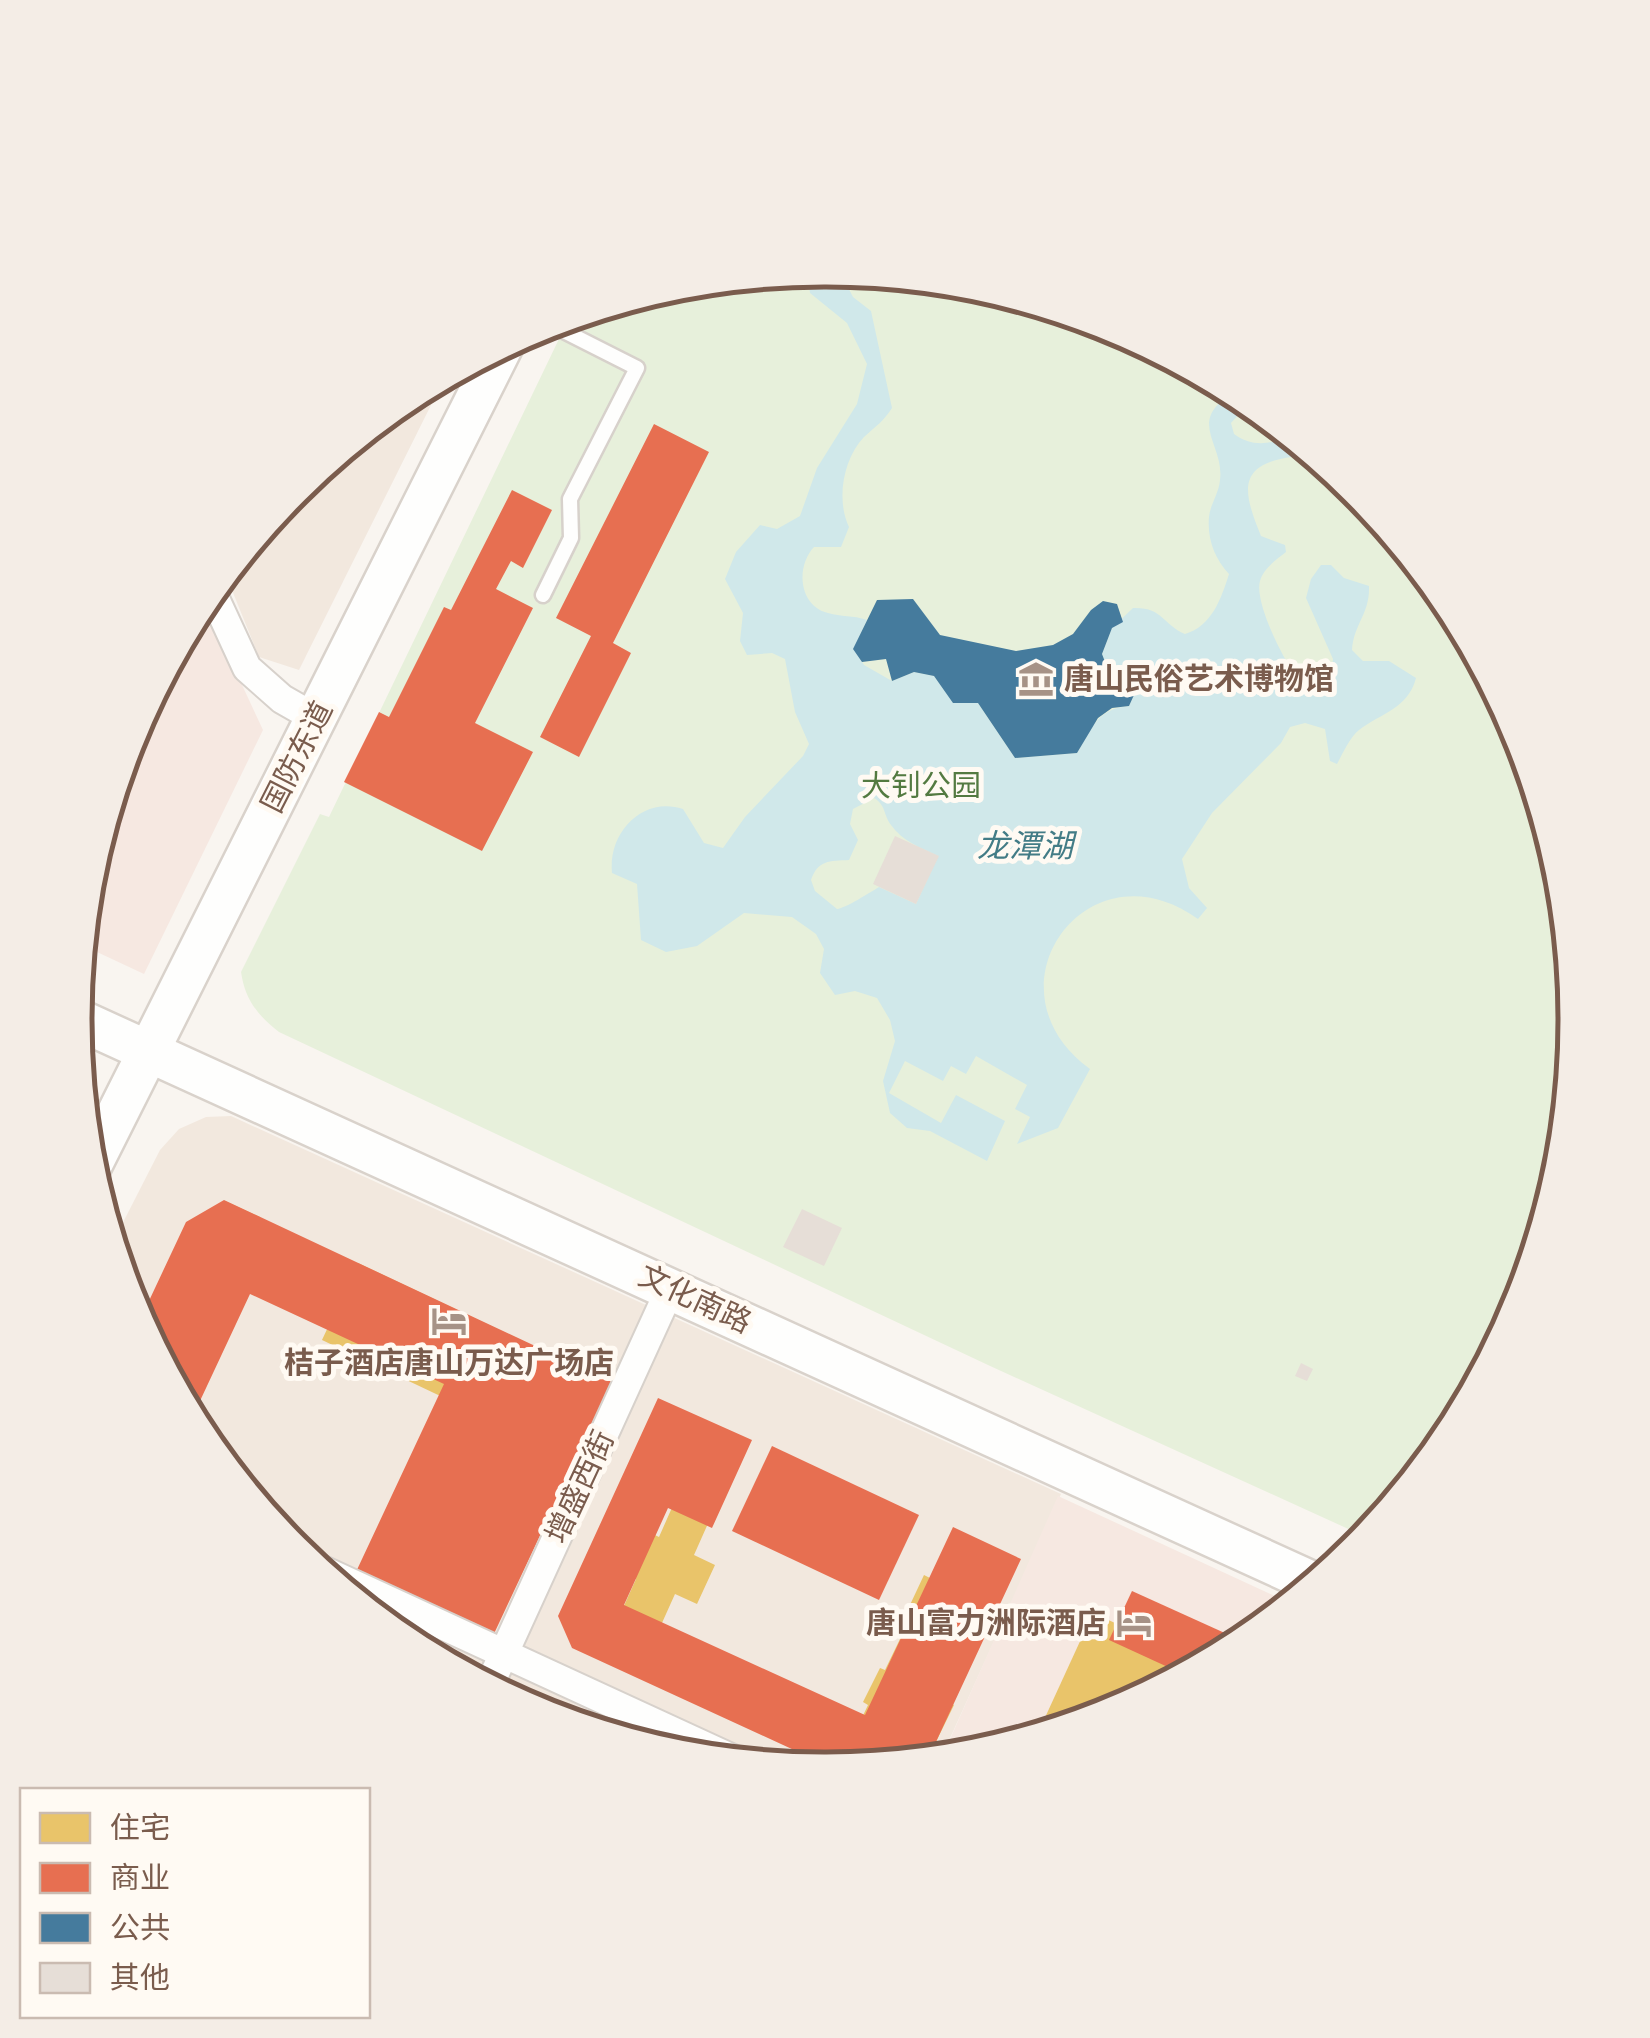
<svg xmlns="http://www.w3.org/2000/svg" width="1650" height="2038" viewBox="0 0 1650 2038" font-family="'Space Grotesk','Noto Sans SC',sans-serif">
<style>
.residential{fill:#f2e8de}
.commercial{fill:#f6e8e1}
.green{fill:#e7f0db}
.water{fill:#d0e8ea;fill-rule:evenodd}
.homes{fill:#e9c46a}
.shops{fill:#e76f51}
.public{fill:#457b9d}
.building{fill:#e6ded7}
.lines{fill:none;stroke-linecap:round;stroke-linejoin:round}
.lane-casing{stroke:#d7d1cb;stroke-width:19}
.street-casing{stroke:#d7d1cb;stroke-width:32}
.secondary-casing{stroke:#d9d2cb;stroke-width:45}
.lane{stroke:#fefefd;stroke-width:14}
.street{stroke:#fefefd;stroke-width:28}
.secondary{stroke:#fefefd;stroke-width:40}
.labels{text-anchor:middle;stroke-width:10;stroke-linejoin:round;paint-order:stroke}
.poi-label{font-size:30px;font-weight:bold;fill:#7a5c4d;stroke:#fffaf3;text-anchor:start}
.street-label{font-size:30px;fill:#7a5c4d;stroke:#fffaf3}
.park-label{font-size:30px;fill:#537a41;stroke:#fffaf3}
.water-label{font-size:32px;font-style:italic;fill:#437c86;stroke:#fffaf3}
.rim{fill:none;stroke:#7a5c4d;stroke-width:5}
</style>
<rect width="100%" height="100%" fill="#f9f5f0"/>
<g class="residential">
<polygon points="446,375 299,670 259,657 225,573 295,488 409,395"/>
<polygon points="231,1116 1061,1494 941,1758 824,1769 678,1754 537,1712 408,1642 294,1549 201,1435 132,1305 113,1242 160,1150 179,1129 206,1117"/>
</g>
<g class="commercial">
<polygon points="203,601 263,730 144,974 82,945 90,872 132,731"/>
<polygon points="1058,1496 1290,1603 1241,1643 1111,1712 971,1755 942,1757"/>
</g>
<path class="green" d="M826,269L972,284L1113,326L1242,396L1356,489L1449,603L1518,733L1561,873L1575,1020L1560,1166L1518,1307L1448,1436L1366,1537L988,1365L279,1032C257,1015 245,999 241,972L320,814L329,817L570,316L679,283Z"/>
<path class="water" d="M826,269L839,270L853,297L871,311L892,408C884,421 875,427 864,437C843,459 836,500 849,527L841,547H814C796,566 798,605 828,613C841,617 853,615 867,620L854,649L864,665L892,681L914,672L934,676L954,703H978L1015,758L1077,753C1092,728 1097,709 1129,706L1139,684L1126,666L1107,667L1102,654L1112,628L1133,608C1163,607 1162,624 1185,634C1212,626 1221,599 1229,574C1215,559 1207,539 1209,517C1210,505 1219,493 1220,480C1225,444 1184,421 1235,392L1250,402L1231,423L1234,434C1249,445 1263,445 1281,440L1286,432L1299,442L1291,457C1235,465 1244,494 1261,536L1285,545L1286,552C1277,559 1263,569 1260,581C1254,601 1283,660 1296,675L1324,677L1332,667L1333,659L1306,598L1311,579L1321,565H1331L1344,578L1369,586C1370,614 1354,623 1352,650L1363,661H1389L1416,678C1408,709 1381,713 1359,730C1350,737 1343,753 1337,764L1330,761L1325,729L1305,723L1290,727L1281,743L1212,813L1182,859L1189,888L1207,908L1198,919C1087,839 980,989 1090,1069L1058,1128L1017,1144L1030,1117L1015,1109L1027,1085L976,1056L966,1074L951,1066L943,1081L905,1061L889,1093L941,1123L956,1095L1005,1121L987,1161L930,1131L907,1128L890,1113L883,1081L895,1041L890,1020L877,998L855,991L835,995L820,973L824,949L816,934L792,917L744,913L697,946L666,952L641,940L637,884L612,873C608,833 642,796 683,809L704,843L723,848L745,817L803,756L809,744L795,712L785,659L772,653L747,655L740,641L743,613L725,579L736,552L760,525L777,529L800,516L817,468L857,404L867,364L847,323L810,293L807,271ZM874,798C886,805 883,814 891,825C902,841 921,848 938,856L916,904L879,887C869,893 846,908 837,909L815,891L811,880C818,860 829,861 849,860L858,840L850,824L853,809Z"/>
<g class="homes">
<polygon points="225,1201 260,1217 179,1393 140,1322 187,1223"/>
<polygon points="358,1263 561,1359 525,1436 322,1340"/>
<polygon points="678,1494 714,1510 694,1555 715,1565 697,1604 675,1594 657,1634 619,1617 636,1579 618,1571 638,1527 659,1537"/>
<polygon points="949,1539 992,1560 973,1599 996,1610 980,1644 959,1634 930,1693 954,1705 934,1746 911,1735 898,1762 872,1764 865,1761 868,1755 849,1745 868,1705 863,1702 880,1668 885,1670 914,1610 909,1607 924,1575 930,1578"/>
<polygon points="1093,1613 1203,1663 1111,1712 1037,1735"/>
</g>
<g class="shops">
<polygon points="654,424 709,452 613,643 631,653 579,757 540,737 591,636 556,618"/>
<polygon points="512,490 552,510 523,568 511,561 496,589 533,608 475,723 533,752 482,851 344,782 379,712 389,717 444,607 451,610"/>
<polygon points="224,1200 612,1382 492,1638 355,1574 444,1384 250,1294 192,1418 140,1320 186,1222"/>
<polygon points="658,1398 752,1440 712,1528 668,1508 624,1605 865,1715 953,1527 1021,1559 928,1759 833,1768 572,1648 558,1616"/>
<polygon points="772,1446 919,1515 879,1600 732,1531"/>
<polygon points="1132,1591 1238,1639 1235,1646 1183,1674 1109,1640"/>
</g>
<polygon class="public" points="913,599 940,635 1016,651 1053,645 1073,634 1091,610 1103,601 1117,604 1123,622 1112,628 1102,654 1107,667 1126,666 1139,684 1129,706 1112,708 1098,718 1077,753 1015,758 978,703 953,703 934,676 914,672 892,681 886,659 862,662 853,649 877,600"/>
<g class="building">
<polygon points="895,836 939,856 916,904 873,884"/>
<polygon points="802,1209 842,1228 824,1266 783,1247"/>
<polygon points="1301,1363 1313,1369 1307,1381 1295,1376"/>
</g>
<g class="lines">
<defs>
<polyline id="lane" points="543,595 571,538 570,499 637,368 548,323"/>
<g id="street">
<polyline points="211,590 247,668 282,699 317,719"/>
<polyline points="316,1567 735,1760"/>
<polyline points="489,1686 671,1287"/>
</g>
<g id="secondary">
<polyline points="75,1018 1314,1583"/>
<polyline points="90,1168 503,345"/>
</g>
</defs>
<use href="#lane" class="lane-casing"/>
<use href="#street" class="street-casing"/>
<use href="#secondary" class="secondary-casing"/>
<use href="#lane" class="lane"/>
<use href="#street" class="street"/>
<use href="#secondary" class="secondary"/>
</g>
<defs>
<symbol id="museum-bare" viewBox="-9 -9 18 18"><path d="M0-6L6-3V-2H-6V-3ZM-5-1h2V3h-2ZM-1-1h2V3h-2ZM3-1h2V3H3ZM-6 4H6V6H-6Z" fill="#a69286" stroke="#fffaf3" stroke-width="2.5" paint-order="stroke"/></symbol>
<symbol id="hotel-bare" viewBox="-9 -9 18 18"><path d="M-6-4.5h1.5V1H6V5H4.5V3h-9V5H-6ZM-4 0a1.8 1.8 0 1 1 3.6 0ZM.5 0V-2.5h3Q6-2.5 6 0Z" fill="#a69286" stroke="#fffaf3" stroke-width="2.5" paint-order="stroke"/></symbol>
</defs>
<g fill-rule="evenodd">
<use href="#museum-bare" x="1011" y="654" width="50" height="50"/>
<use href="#hotel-bare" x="424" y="1296" width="50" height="50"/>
<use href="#hotel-bare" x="1109" y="1598" width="50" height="50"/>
</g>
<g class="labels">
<g class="poi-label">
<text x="1064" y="689">唐山民俗艺术博物馆</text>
<text x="449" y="1373" text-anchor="middle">桔子酒店唐山万达广场店</text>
<text x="1106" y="1633" text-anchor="end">唐山富力洲际酒店</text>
</g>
<g class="street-label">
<text transform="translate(297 757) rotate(-63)" y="10">国防东道</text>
<text transform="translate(695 1299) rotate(25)" y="10">文化南路</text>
<text transform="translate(580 1487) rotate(-65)" y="10">增盛西街</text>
</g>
<g class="park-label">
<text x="921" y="796">大钊公园</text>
</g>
<g class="water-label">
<text x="1025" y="857">龙潭湖</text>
</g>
</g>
<path d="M0 0H1650V2038H0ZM824 287H826A732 732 0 0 1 1558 1019V1020A732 732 0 0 1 826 1752H824A732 732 0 0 1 92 1020V1019A732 732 0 0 1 824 287Z" fill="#f4ede6" fill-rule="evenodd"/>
<path class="rim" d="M824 287H826A732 732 0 0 1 1558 1019V1020A732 732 0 0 1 826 1752H824A732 732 0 0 1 92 1020V1019A732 732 0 0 1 824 287Z"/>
<rect x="20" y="1788" width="350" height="230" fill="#fffaf3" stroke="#cabbb1" stroke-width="2.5"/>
<rect x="40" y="1813" width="50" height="30" fill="#e9c46a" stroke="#cabbb1" stroke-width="2.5"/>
<text x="110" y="1838" font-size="30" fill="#7a5c4d">住宅</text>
<rect x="40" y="1863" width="50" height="30" fill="#e76f51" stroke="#cabbb1" stroke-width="2.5"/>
<text x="110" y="1888" font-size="30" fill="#7a5c4d">商业</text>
<rect x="40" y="1913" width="50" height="30" fill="#457b9d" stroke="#cabbb1" stroke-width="2.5"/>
<text x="110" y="1938" font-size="30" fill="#7a5c4d">公共</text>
<rect x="40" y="1963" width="50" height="30" fill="#e6ded7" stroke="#cabbb1" stroke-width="2.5"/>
<text x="110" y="1988" font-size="30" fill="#7a5c4d">其他</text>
</svg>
